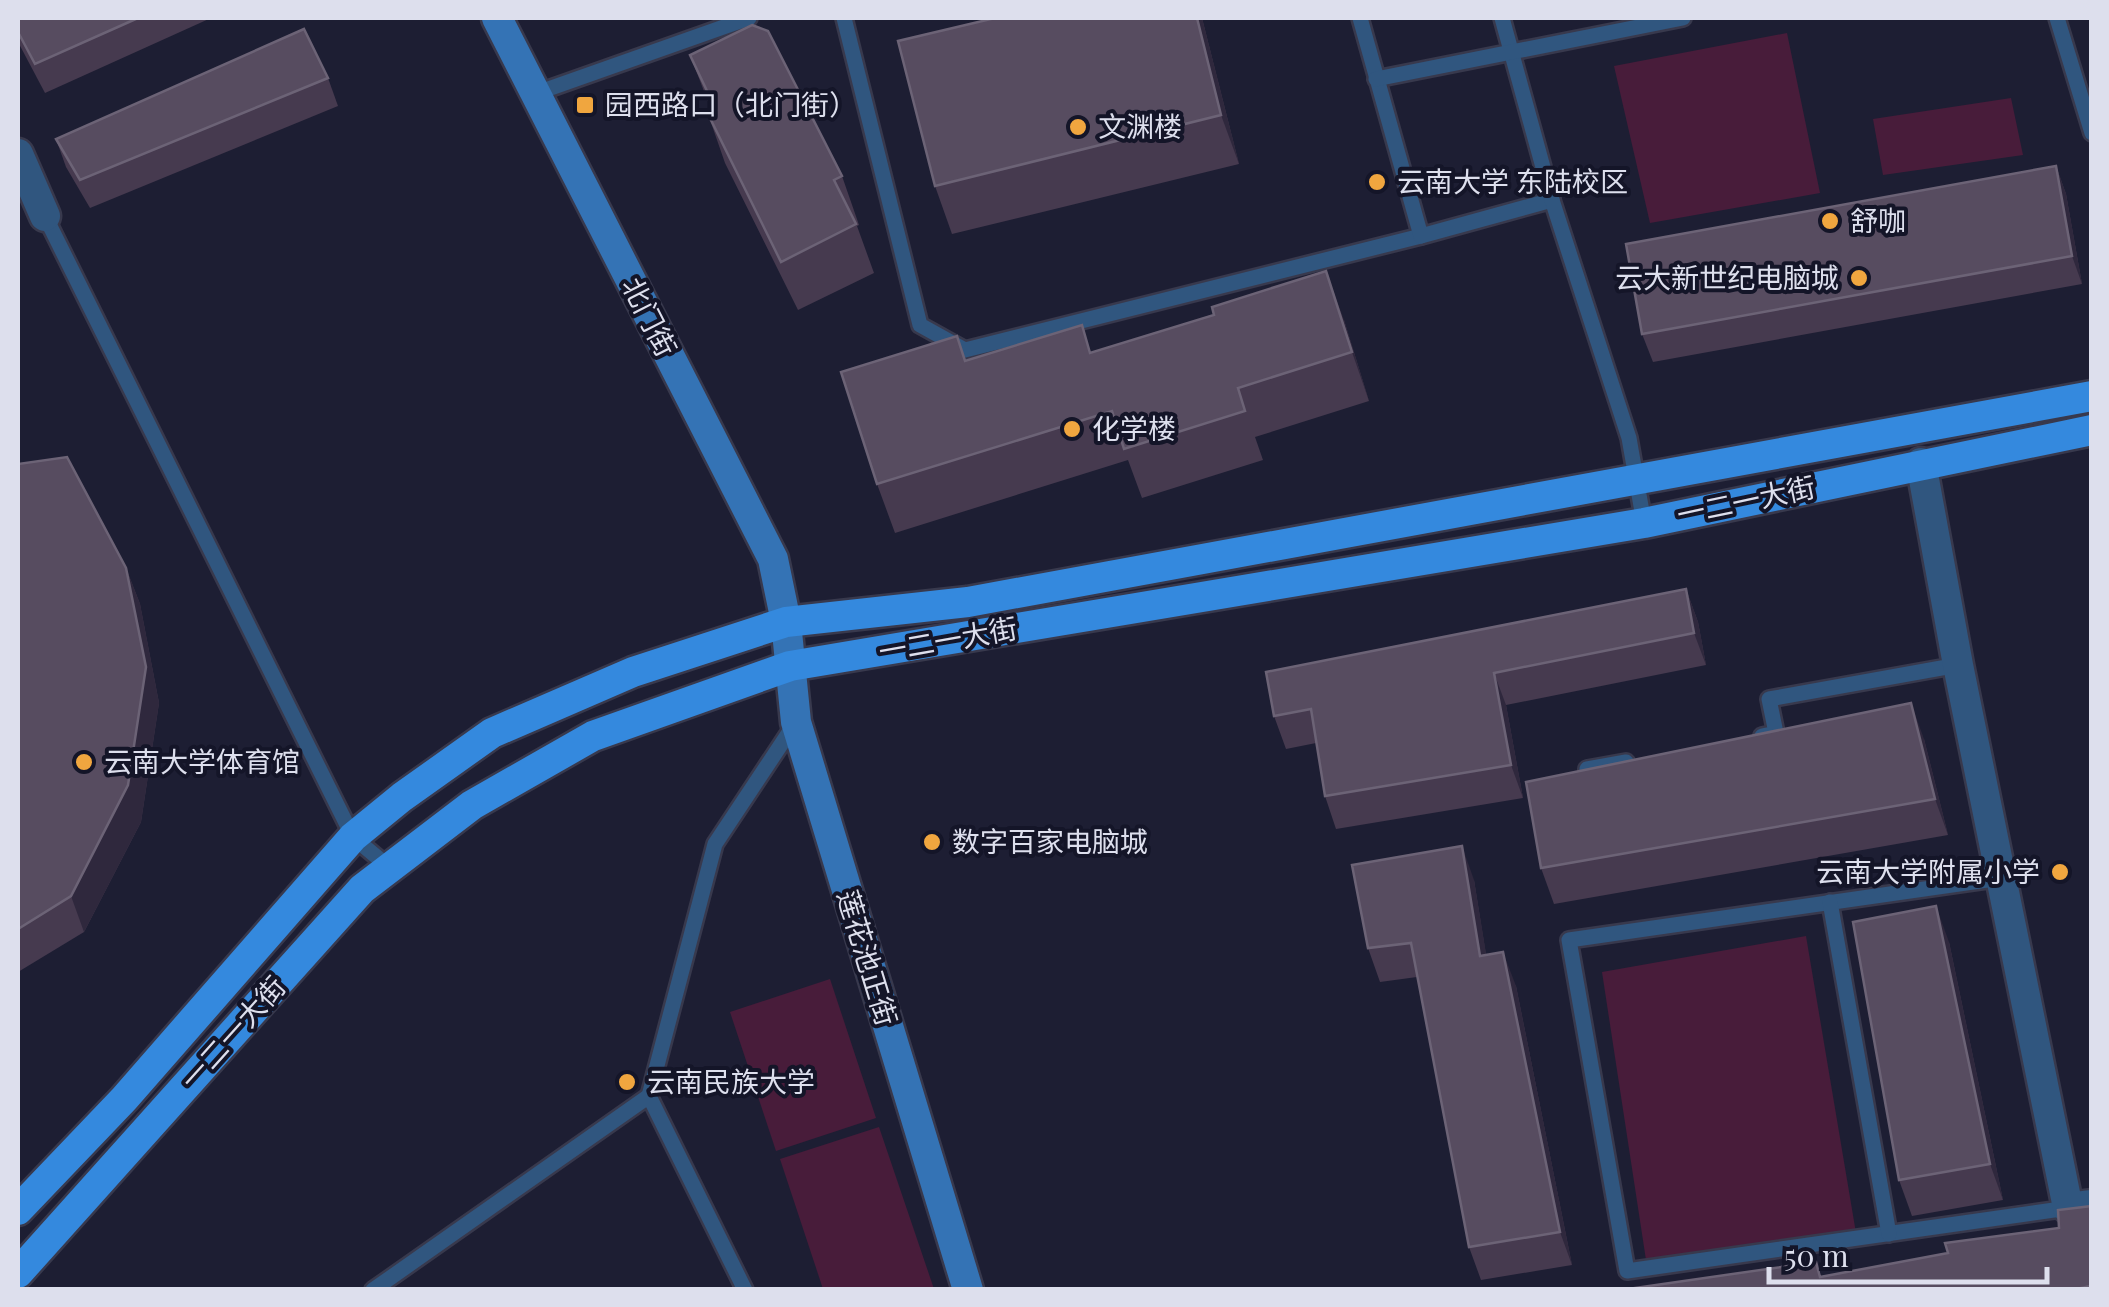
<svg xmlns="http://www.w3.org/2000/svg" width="2109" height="1307" viewBox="0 0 2109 1307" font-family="'Playfair Display','Noto Sans SC',serif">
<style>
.green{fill:#481c3a}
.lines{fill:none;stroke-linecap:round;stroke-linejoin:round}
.lane-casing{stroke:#38394d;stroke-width:20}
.street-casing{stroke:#38394d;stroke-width:35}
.secondary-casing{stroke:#38394d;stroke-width:35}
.primary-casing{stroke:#38394d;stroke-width:35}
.lane{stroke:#30567f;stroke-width:15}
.street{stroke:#30567f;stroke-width:30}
.secondary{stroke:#3473b5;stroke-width:30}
.primary{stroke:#3489de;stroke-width:30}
.wall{fill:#463a4f}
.shaded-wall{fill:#2f283d}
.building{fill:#574c60;stroke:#6c6376;stroke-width:2.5}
.poi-dot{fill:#f0a63f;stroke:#141528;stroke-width:4}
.labels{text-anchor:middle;stroke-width:8;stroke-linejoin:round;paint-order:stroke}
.poi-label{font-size:28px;fill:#dddfed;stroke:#141528;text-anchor:start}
.street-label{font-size:28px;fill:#dddfed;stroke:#141528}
</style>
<rect width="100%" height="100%" fill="#1d1e33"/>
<g class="green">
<polygon points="1787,33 1820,193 1650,223 1614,66"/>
<polygon points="2011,98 2023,155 1883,175 1873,119"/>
<polygon points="1806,936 1856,1233 1646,1260 1602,972"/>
<polygon points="830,979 876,1118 776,1151 730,1012"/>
<polygon points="879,1127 934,1289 823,1289 780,1159"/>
</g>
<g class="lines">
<defs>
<g id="lane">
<polyline points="844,18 920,325 965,350 1421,236"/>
<polyline points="1360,18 1421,236 1552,200"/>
<polyline points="1502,18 1552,200 1629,438 1644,523"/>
<polyline points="2057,18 2092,133"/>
<polyline points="1376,79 1683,18"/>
<polyline points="534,94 749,18"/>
<polyline points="45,216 353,837 390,868"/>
<polyline points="1762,736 1776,733 1769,699 1958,665"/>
<polyline points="1587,769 1626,762"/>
<polyline points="2001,878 1569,940 1627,1271 2068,1208"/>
<polyline points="1830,902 1889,1234"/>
<polyline points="649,1096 715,844 796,722"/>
<polyline points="373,1290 649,1096 745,1290"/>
</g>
<g id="street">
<polyline points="18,154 45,216"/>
<polyline points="1921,463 1958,665 2068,1208 2092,1205"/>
</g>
<polyline id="secondary" points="497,18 773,559 786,622 796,722 968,1290"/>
<g id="primary">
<polyline points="18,1210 124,1099 353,837 402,797 492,733 633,672 786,622 968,602 2092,396"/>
<polyline points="18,1273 362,889 472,805 593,736 790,666 1644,523 2092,430"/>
</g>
</defs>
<use href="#lane" class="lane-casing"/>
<use href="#street" class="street-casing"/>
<use href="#secondary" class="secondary-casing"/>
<use href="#primary" class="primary-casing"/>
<use href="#lane" class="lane"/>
<use href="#street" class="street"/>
<use href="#secondary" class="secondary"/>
<use href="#primary" class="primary"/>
</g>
<g class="wall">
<polygon points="18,18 211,18 45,93 18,42"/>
<polygon points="995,18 1202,18 1239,164 952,234 935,186"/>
<polygon points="690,55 842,176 859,225 857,226 874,273 798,310 725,163 708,114 712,112"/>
<polygon points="328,78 338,106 90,208 66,167 56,139"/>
<polygon points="2056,166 2066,194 2082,284 1653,362 1642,334"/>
<polygon points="1214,315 1344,320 1369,401 1255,437 1263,460 1142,498 1128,460 895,533 877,484 957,336 966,361 1092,353"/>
<polygon points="18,464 126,568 140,604 159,703 141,822 84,932 18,972"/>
<polygon points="1686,589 1698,622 1706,665 1506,705 1523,798 1336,829 1325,796 1316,743 1286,749 1274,716"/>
<polygon points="1924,739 1948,835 1554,904 1541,868"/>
<polygon points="1474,880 1486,955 1516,986 1572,1265 1481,1280 1469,1247 1417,977 1380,982 1368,948"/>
<polygon points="1949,942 2003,1200 1912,1216 1899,1180"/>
</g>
<g class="shaded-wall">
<polygon points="1197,18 1202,18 1239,164 1221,115"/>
<polygon points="2056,166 2066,194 2082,284 2072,256"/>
<polygon points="1326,271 1344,320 1369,401 1352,352"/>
<polygon points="126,568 140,604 159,703 141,822 84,932 71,896"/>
<polygon points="1686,589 1698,622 1706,665 1694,633"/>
<polygon points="1494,673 1506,705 1523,798 1511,765"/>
<polygon points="1911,703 1924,739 1948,835 1935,799"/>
<polygon points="1462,846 1474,880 1492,990 1480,956"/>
<polygon points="1936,906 1949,942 2003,1200 1990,1164"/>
<polygon points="1503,952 1516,986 1572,1265 1560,1232"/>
</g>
<g class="building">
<polygon points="18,18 138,18 35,64 18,32"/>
<polygon points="995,18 1197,18 1221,115 935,186 898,41"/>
<polygon points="752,25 768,31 842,176 834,180 856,224 781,262 708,114 716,110 690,55"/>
<polygon points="304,29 328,78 80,180 56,139"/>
<polygon points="2056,166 2072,256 1642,334 1626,244"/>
<polygon points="1326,271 1352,352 1238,388 1245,411 1124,449 1112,411 877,484 841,372 957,336 965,361 1082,325 1090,353 1214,315 1212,307"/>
<polygon points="67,457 126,568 146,667 128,785 71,896 18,929 18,464"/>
<polygon points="1686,589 1694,633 1494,673 1511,765 1325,796 1311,709 1274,716 1266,672"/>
<polygon points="1911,703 1935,799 1541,868 1526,782"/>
<polygon points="1462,846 1480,956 1503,952 1560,1232 1469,1247 1411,943 1368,948 1352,865"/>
<polygon points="1936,906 1990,1164 1899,1180 1853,922"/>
<polygon points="2092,1206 2092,1288 2091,1286 2071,1290 1636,1290 1635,1288 1816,1262 1820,1277 1948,1253 1945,1243 2059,1228 2058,1210"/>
</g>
<g class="poi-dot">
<rect x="575" y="95" width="20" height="20" rx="5"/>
<circle cx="1078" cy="127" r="10"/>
<circle cx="1377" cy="182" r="10"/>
<circle cx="1830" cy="221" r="10"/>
<circle cx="1859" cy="278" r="10"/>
<circle cx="1072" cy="429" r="10"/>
<circle cx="84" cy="762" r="10"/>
<circle cx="932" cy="842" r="10"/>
<circle cx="2060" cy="872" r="10"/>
<circle cx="627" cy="1082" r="10"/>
</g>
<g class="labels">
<g class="poi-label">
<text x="605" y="115">园西路口（北门街）</text>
<text x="1098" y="137">文渊楼</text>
<text x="1397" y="192">云南大学 东陆校区</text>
<text x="1850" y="231">舒咖</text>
<text x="1839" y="288" text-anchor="end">云大新世纪电脑城</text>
<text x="1092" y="439">化学楼</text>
<text x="104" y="772">云南大学体育馆</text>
<text x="952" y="852">数字百家电脑城</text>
<text x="2040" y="882" text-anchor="end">云南大学附属小学</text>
<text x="647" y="1092">云南民族大学</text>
</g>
<g class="street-label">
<text transform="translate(649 317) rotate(63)" y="10">北门街</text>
<text transform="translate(1746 501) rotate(-12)" y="10">一二一大街</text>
<text transform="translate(948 640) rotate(-10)" y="10">一二一大街</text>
<text transform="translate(867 958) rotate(73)" y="10">莲花池正街</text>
<text transform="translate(233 1033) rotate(-48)" y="10">一二一大街</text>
</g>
</g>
<rect width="2109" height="1307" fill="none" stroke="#dddfed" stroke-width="40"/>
<path d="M1769 1267v15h278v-15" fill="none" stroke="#dddfed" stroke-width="5"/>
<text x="1784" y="1267" font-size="30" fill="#dddfed" stroke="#141528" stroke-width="8" paint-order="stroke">50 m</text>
</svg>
